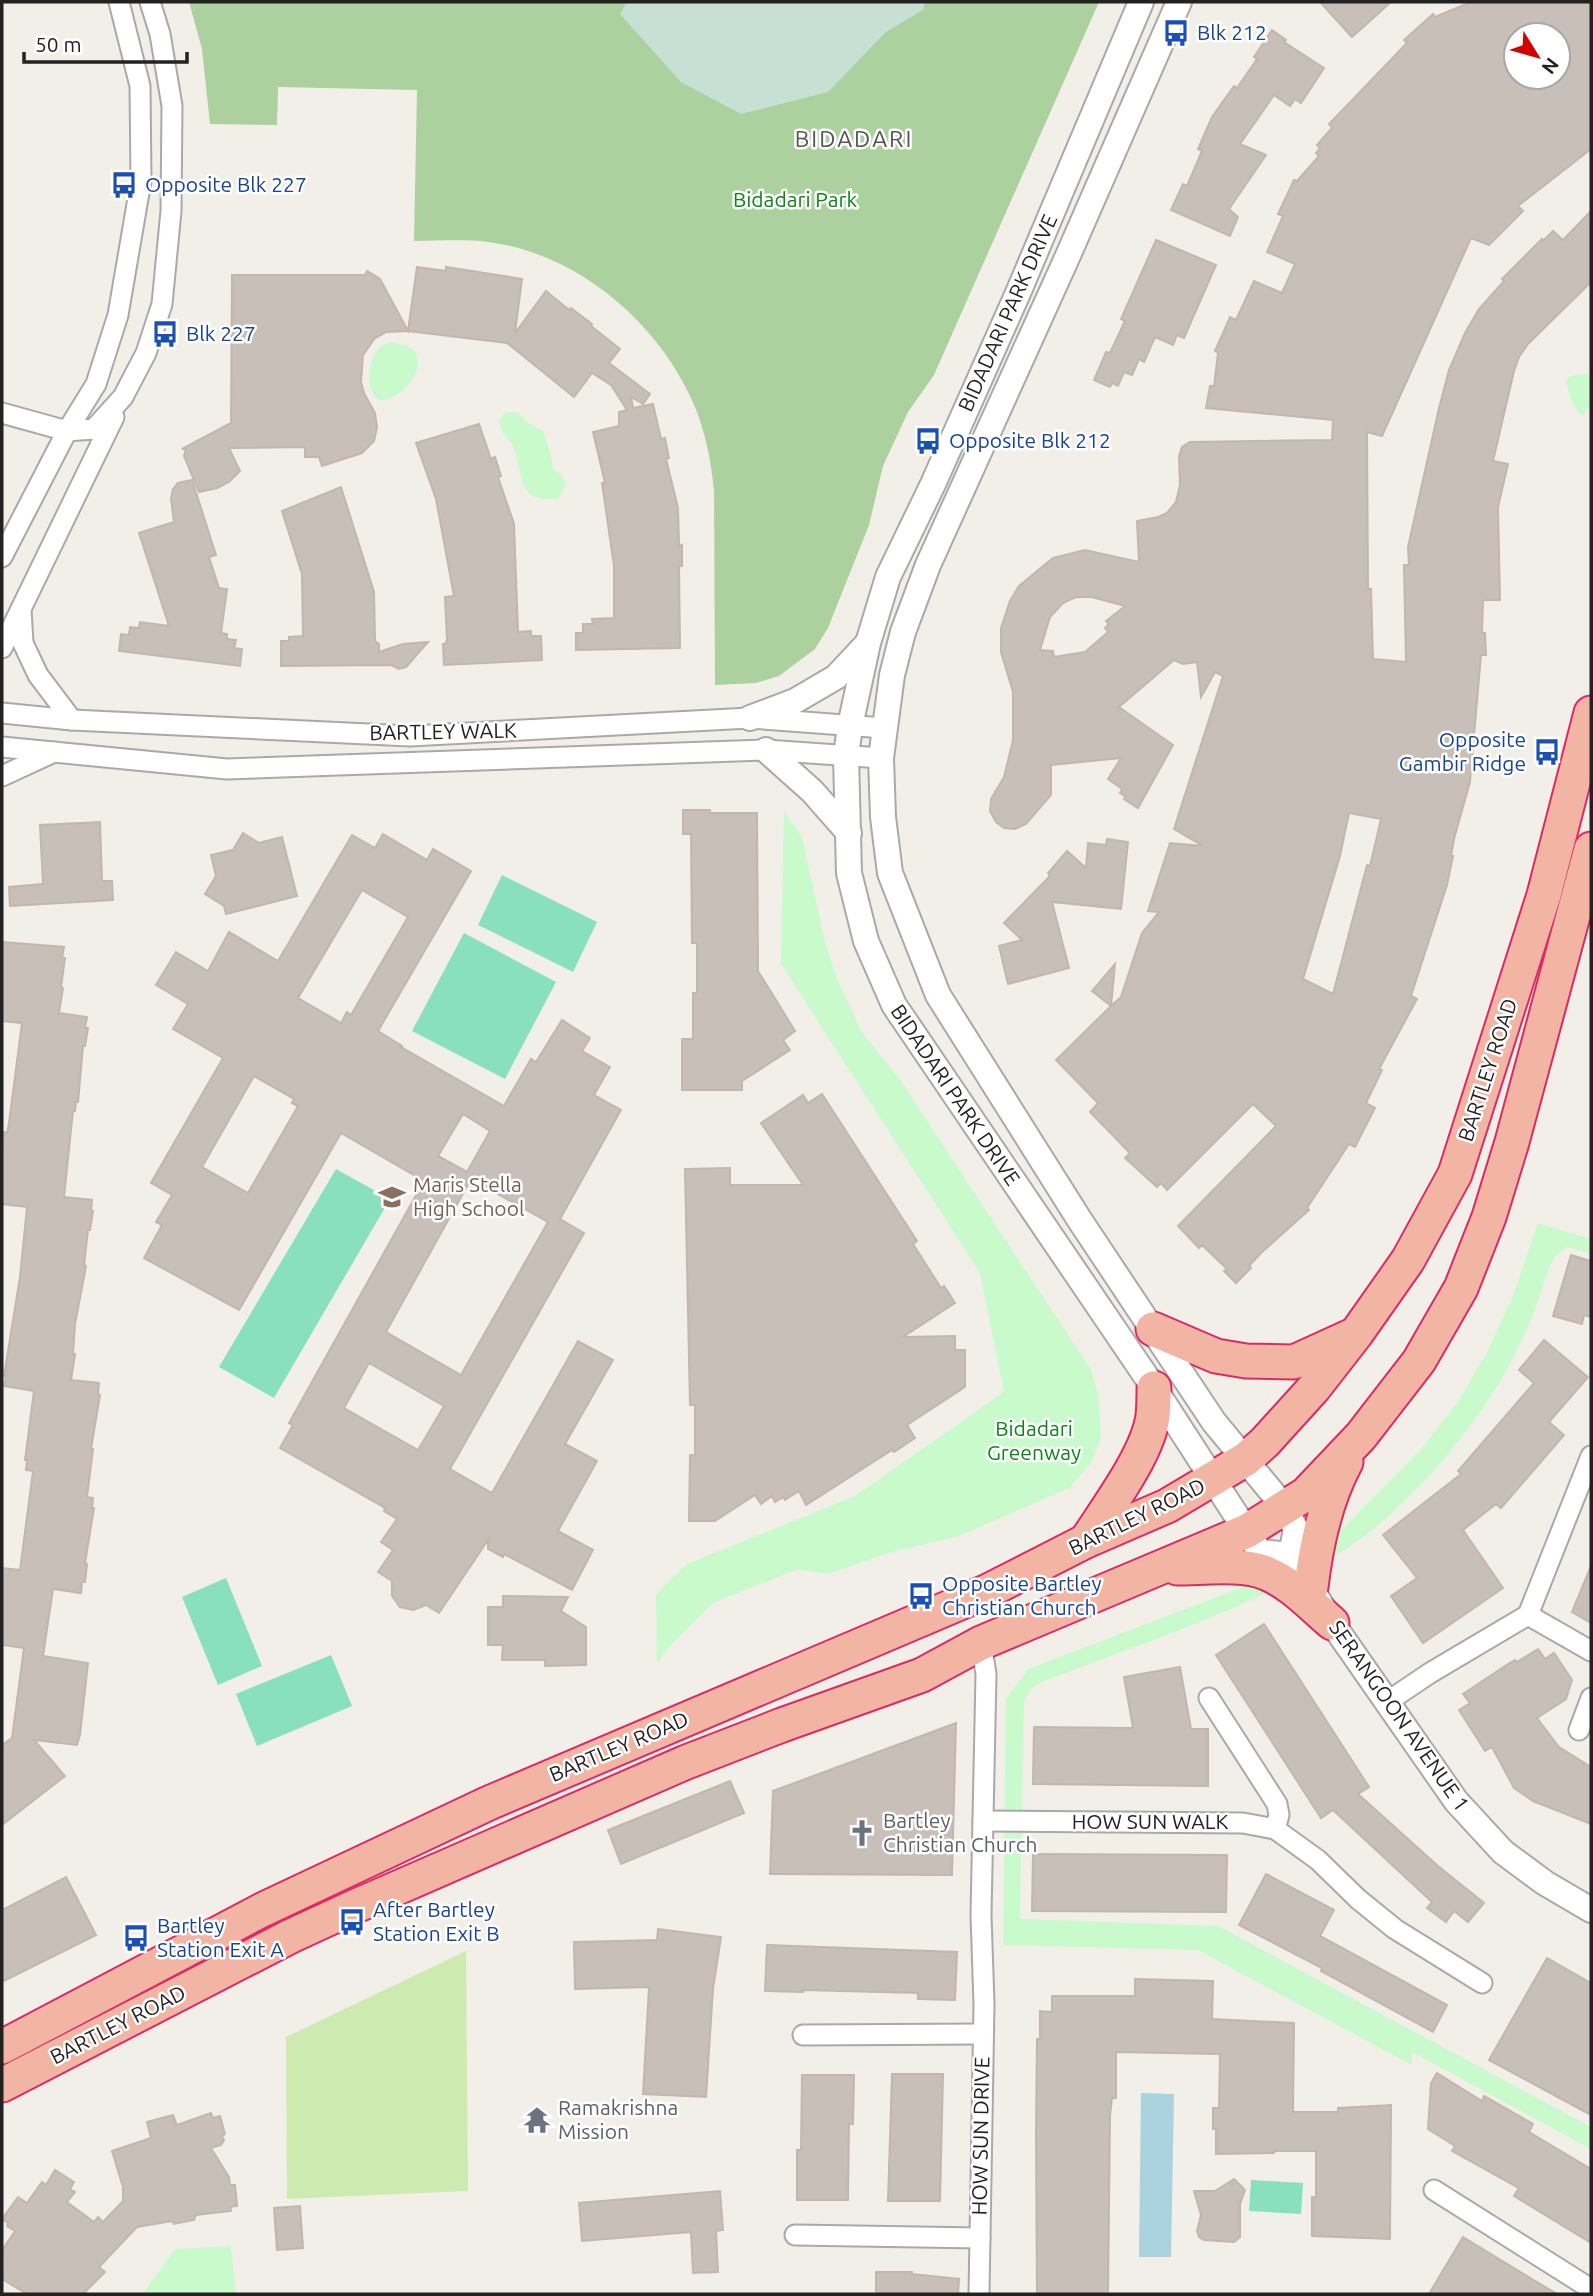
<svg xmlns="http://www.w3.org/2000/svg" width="1593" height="2296" viewBox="0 0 1593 2296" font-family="Ubuntu,sans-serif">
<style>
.grass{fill:#cdebb0}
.forest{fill:#add19e}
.wetland{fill:#c6e0d4}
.park{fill:#c8facc}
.pitch{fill:#88e0be}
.water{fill:#aad3df}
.building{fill:#c7bfb8;stroke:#c4b6ab;stroke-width:2;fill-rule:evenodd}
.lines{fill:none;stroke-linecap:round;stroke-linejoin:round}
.minor-casing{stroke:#a9a9a9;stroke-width:23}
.tertiary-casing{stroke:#a9a9a9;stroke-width:28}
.trunk-casing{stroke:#dc2a67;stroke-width:37}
.minor{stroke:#fff;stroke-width:19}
.tertiary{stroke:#fff;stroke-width:24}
.trunk{stroke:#f2b4a3;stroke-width:33}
.labels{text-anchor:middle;stroke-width:5;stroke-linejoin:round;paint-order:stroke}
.transit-label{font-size:21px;fill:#164399;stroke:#fff;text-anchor:start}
.park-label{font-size:21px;fill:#0c8416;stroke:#fff}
.street-label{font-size:21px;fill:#222;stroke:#fff}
.education-label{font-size:21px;fill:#785e54;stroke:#fff;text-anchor:start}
.worship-label{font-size:21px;fill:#5b616d;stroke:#fff;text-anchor:start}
.neighbourhood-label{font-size:23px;letter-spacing:2px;fill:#555;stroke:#fff}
</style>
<rect width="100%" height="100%" fill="#f2efe9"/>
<polygon class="grass" points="466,1951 468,2191 287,2199 286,2037"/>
<path class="forest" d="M189,2H1099L934,375L908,412L883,466L869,525L828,628L815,649L779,676L756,683L715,685L714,491C711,460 705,428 691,398C655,320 576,253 488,242C464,239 438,241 414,241L417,90L278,87L277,125L210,124L202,49Z"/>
<polygon class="wetland" points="627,2 925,2 923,10 886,32 828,92 741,114 681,82 620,14"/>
<g class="park">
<path d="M390,342C454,348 391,416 375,397C366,386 368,362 377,351C380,346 385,344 390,342Z"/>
<path d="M1581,374L1591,375V403L1583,416C1572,409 1569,393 1566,381L1568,377Z"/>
<path d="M509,412L519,413L528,423L543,431C547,445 552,454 553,469L561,474L566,485L558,498C518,505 523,475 514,448C509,436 500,436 499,420L504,414Z"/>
<polygon points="784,811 802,837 824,937 835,974 861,1031 899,1078 1091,1370 1099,1398 1101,1440 1090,1464 1069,1488 959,1536 888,1553 829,1574 798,1569 713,1603 669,1647 657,1663 656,1594 687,1564 855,1496 1004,1392 980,1273 781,964"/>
<path d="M1538,1223L1591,1239V1254L1567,1247C1564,1250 1558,1253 1555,1257C1547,1268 1537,1307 1530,1322C1516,1354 1499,1386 1478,1415C1442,1466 1390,1523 1335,1556C1247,1610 1139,1644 1042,1682C1032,1687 1027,1694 1024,1704L1020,1919L1218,1926L1591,2127V2149L1412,2052V2065L1198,1950L1003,1945L1006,1699L1028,1669L1243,1587L1341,1530L1423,1447L1459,1400L1487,1352L1511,1301Z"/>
<polygon points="231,2246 236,2294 143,2294 175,2249"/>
</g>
<g class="pitch">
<polygon points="502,875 597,922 573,972 478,925"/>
<polygon points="464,933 556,982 505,1079 412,1031"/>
<polygon points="336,1169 390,1199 274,1398 219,1367"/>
<polygon points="226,1578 262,1666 218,1685 182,1597"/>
<polygon points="331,1655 352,1706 257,1746 236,1694"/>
<polygon points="1251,2180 1303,2183 1301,2214 1249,2211"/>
</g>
<polygon class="water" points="1141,2093 1174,2094 1171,2257 1139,2257"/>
<g class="building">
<polygon points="1320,2 1391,2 1352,37"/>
<path d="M1471,2H1591V149L1518,206L1523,211L1489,245L1471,238L1382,436L1367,432L1368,589H1371L1373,659L1406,662L1404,565H1409L1408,547L1439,408L1449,370L1465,333L1479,309L1504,281L1502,279L1542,239L1543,241L1553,231L1563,240L1591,211V282L1528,344L1519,357L1514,371L1493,461L1508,464L1498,507L1500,600H1483L1482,633H1485L1486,655H1481L1470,782L1454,839L1451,856H1453L1447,885L1411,996L1417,999L1379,1069L1382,1070L1366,1103L1375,1108L1355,1147L1349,1144L1307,1208L1309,1210L1261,1253L1249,1266L1251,1268L1236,1283L1224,1271L1227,1269L1202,1245L1199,1248L1178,1226L1276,1126L1253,1104L1167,1190L1161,1183L1157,1187L1125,1158L1130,1153L1090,1112L1098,1103L1056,1060L1111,1006L1092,991L1115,964L1111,1006L1121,997L1142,933L1159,912L1148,911L1170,843L1203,846L1174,829L1223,676L1215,672L1201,697L1197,662L1183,664L1174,660L1119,707L1173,745L1138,808L1124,799L1125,796L1120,793L1122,789L1108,779L1121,758L1051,765V795L1026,824L1015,829L1004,828L996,822L990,811L991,799L1004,777L1013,740V692L1001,652V628L1010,601L1019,586L1053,558L1085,550L1139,562L1137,521L1158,517L1167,513L1176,502L1180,485L1179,456L1182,447L1190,442L1332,440L1333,420L1206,408L1210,386H1214L1218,353L1215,351L1230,317L1236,320L1254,281L1282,293L1295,264L1267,252L1283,216L1278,214L1294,180L1297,181L1319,156L1316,153L1320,148L1317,145L1332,128L1329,124L1407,43L1404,40L1433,14L1435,17ZM1516,35H1558V77H1516ZM1076,597H1092L1125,606L1106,621L1109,624L1105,628L1108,632L1085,652L1054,657L1053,651L1040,650L1050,617L1063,603ZM1349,813L1381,819L1370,866L1367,865L1333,994L1303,979L1340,856Z"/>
<polygon points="1272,30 1286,40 1284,42 1324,68 1301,103 1295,99 1290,106 1274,95 1240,144 1266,155 1229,209 1238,217 1230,236 1171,210 1183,184 1187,186 1202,151 1198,149 1212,117 1234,86 1237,88 1257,59 1254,57"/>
<polygon points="1156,240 1216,265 1184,338 1177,335 1173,345 1155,337 1144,362 1139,359 1132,375 1124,372 1118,386 1112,383 1110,387 1094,380 1106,352 1110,353 1125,321 1121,319"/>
<polygon points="417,267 446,271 446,267 522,279 515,333 546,291 569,310 571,308 592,324 591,326 620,349 609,363 650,394 643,404 631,397 633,408 653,404 661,439 665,438 669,458 666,459 678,508 679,546 682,545 682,566 679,566 680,648 576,650 576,633 583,633 583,624 593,624 592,619 614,618 614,566 602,483 605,483 593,432 619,426 619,412 627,410 611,385 592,373 574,397 507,343 408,331 386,332 375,338 363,355 361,382 364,393 375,413 377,427 374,441 362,453 322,466 319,457 305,457 305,447 229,448 240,471 229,482 217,488 199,492 184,456 186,449 182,449 231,423 232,275 365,275 367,271 380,279 408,331"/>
<polygon points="479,424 491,459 495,457 501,476 498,477 514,524 518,632 531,631 531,636 541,636 542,660 444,665 443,644 445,644 447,640 445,597 454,596 436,499 416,443"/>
<polygon points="192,480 216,555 209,557 219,588 227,589 221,633 227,634 227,639 236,640 234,648 242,649 240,666 119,651 121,634 129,635 130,627 139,628 140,622 169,626 139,533 174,522 171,499 173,489 178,483"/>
<polygon points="341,487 374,592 375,641 379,644 379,652 403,644 428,642 406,667 399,669 391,665 281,666 281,641 289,641 289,637 303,636 302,574 282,511"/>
<polygon points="683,810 710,810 710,813 757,813 758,971 795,1031 783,1040 790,1050 742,1081 742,1090 682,1090 682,1039 693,1039 693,993 697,993 697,943 692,943 691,834 683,834"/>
<polygon points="100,822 102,881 112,881 113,900 10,906 9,887 43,884 40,825"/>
<polygon points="243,833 259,843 282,837 297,896 226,914 224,906 205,894 216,876 211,855 233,850"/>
<path d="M383,834L427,860L433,849L471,871L378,1031L402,1046L401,1047L504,1106L531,1059L536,1062L562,1020L590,1038L582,1051L610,1067L594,1095L621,1110L560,1219L584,1233L450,1469L492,1493L578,1341L613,1360L565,1444L597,1461L558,1531L593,1550L572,1590L504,1554L503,1557L488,1549V1540L439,1613L426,1605L413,1610L400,1607L392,1596V1581L378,1572L393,1550L381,1542L397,1519L384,1511L385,1508L280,1448L293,1425L289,1423L424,1181L341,1133L239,1310L144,1258L162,1225L156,1222L172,1195L151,1183L223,1058L173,1029L188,1004L156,985L176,952L208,971L229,932L278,961L352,835L375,848ZM362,890L408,917L351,1015L347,1012L341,1023L298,998ZM254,1076L294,1099L292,1103L298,1106L248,1193L202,1167ZM463,1114L490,1131L467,1172L438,1156ZM471,1179L548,1222L461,1375L386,1332ZM369,1363L444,1406L418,1450L344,1408Z"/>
<polygon points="1107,839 1128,842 1121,909 1052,902 1069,968 1008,984 999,946 1022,940 1004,923 1050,876 1048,873 1067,851 1086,868 1088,843 1106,845"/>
<polygon points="2,942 64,947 62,958 65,958 61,987 63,988 59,1013 87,1017 85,1028 88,1028 85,1046 83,1046 78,1102 76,1102 75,1111 73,1111 64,1197 92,1200 91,1211 93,1211 90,1230 88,1230 84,1265 86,1266 75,1324 73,1354 75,1354 71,1380 99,1383 98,1394 100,1395 91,1449 93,1449 87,1497 93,1498 92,1508 94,1508 85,1563 87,1564 85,1582 82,1582 81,1593 53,1589 43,1656 88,1663 80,1735 77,1745 34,1740 65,1776 2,1825 2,1745 12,1738 24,1648 2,1645 2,1568 20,1570 33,1471 26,1470 27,1460 25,1460 34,1391 4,1386 6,1376 4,1376 20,1277 27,1207 2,1204 2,1154 4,1132 7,1133 9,1123 22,1023 2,1021"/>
<polygon points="822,1094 917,1241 913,1244 941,1288 944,1286 955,1303 903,1337 955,1336 955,1350 965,1350 965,1387 907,1425 915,1438 894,1452 892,1450 806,1505 799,1491 785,1500 783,1497 775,1502 772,1496 761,1504 755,1495 715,1521 689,1521 690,1455 695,1455 695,1405 690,1405 685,1169 730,1168 730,1185 803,1185 761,1123 803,1095 808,1103"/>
<polygon points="1571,1255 1591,1261 1591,1317 1584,1315 1582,1324 1553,1316"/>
<polygon points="1544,1340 1588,1377 1549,1422 1564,1435 1501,1508 1496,1504 1463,1530 1503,1588 1423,1643 1391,1596 1417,1578 1383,1535 1461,1474 1458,1471 1534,1383 1519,1370"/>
<polygon points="1591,1566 1591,1623 1572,1612"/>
<polygon points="503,1596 568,1597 561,1611 586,1627 586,1665 545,1666 545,1660 502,1660 503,1645 488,1645 488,1607 503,1607"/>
<polygon points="1264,1624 1369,1787 1358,1794 1438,1866 1484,1903 1468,1922 1454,1911 1446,1922 1427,1908 1432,1902 1333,1810 1321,1818 1216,1655"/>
<polygon points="1538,1649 1545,1659 1554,1653 1572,1680 1566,1699 1537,1718 1559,1747 1591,1767 1591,1824 1533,1801 1514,1788 1492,1747 1485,1751 1459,1710 1470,1703 1463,1694 1508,1664 1515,1660 1517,1662"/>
<polygon points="1180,1667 1191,1729 1208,1729 1208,1786 1033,1784 1034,1727 1133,1728 1124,1677"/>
<polygon points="956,1723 952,1875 770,1874 773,1791"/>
<polygon points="730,1781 744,1813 621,1864 608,1830"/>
<polygon points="1033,1854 1227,1855 1226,1912 1032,1911"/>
<polygon points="1266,1874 1334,1910 1320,1936 1447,2005 1433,2032 1321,1971 1322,1968 1239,1925"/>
<polygon points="66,1877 96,1935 2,1982 2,1910"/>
<polygon points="658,1929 721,1937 713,1989 706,2097 643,2094 649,1987 575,1989 574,1942 657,1940"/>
<polygon points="767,1945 957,1952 955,2000 918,1999 918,1993 803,1990 803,1992 765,1991"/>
<polygon points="1547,1958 1591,1983 1591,2115 1489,2060"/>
<polygon points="1135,1979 1213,1981 1212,2019 1294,2023 1293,2112 1338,2112 1338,2108 1391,2105 1390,2239 1312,2236 1312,2197 1316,2197 1316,2151 1274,2151 1274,2153 1216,2154 1216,2129 1213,2129 1213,2108 1219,2108 1220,2054 1116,2052 1116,2098 1112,2098 1110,2115 1108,2294 1037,2294 1036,2132 1037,2039 1040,2039 1040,2011 1052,2012 1052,1996 1135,1996"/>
<polygon points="1437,2073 1482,2101 1484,2096 1533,2124 1529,2132 1591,2169 1591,2243 1514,2196 1519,2188 1452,2151 1455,2146 1428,2129 1431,2083"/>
<polygon points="892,2074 943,2074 940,2201 888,2201"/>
<polygon points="802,2075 854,2075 853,2124 849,2124 848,2200 797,2200 797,2150 801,2150"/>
<polygon points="211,2113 213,2118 220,2116 225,2134 222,2136 224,2140 221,2145 211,2148 229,2177 230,2185 235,2185 237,2206 230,2207 231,2211 196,2215 194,2220 174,2224 172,2221 137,2227 99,2267 105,2272 83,2294 27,2294 2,2279 2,2250 15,2231 7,2226 8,2223 2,2219 18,2197 27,2203 42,2182 46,2185 55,2170 74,2182 70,2189 75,2192 67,2202 94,2222 98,2217 103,2222 123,2201 123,2187 112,2151 151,2138 147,2122 173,2115 177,2125"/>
<polygon points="1234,2179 1245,2190 1240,2204 1240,2237 1234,2242 1204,2240 1199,2237 1197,2231 1201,2215 1194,2191 1215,2191"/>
<polygon points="720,2191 723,2230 716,2231 718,2272 693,2273 691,2232 582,2241 579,2203"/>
<polygon points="300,2206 303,2248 277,2250 274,2208"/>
<polygon points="1463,2237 1532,2279 1557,2294 1429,2294"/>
<polygon points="876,2272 912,2272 912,2274 959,2279 958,2294 876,2294"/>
</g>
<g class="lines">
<defs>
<g id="minor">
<polyline points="2,413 67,431 94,429 123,397 146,353 162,304 171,211 172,106 160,34 150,2"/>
<polyline points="2,557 67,431 96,384 118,315 141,181 140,86 119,2"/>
<polyline points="21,609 23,643 38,675 72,720"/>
<polyline points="2,648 114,417"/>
<polyline points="2,713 72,720 410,736 750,718 884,728"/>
<polyline points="2,747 227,769 766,750 881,758"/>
<polyline points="2,776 54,752"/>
<polyline points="1528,1615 1591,1651"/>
<polyline points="1209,1698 1277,1804 1279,1815 1275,1829"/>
<polyline points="1387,1702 1430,1673 1528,1615 1591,1456"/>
<polyline points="1579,1730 1591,1698"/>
<polyline points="983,1821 1243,1823 1275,1829 1318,1860 1358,1899 1395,1929 1482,1983"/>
<polyline points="803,2035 983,2034"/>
<polyline points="1434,2190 1591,2289"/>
<polyline points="795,2235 980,2238"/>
<polyline points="979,2294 984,2004 981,1915 986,1674 981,1643"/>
</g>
<g id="tertiary">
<polyline points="1141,2 1018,293 933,484 888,577 868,643 850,726 846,756 849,873 866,941 894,1005 1154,1388 1260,1552 1291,1555"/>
<polyline points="1179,2 1066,260 928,565 903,632 892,675 881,758 883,817 890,873 938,995 1079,1219 1214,1422 1285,1508 1296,1529 1291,1555 1332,1623 1456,1801 1503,1852 1545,1883 1591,1910"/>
<polyline points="750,718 795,701 836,677 866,645"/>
<polyline points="766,750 812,791 849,833"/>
</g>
<g id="trunk">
<polyline points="1153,1329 1216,1356 1246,1361 1294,1362 1351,1336"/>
<path d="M1086,1541C1107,1508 1148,1454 1153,1416C1154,1407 1154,1397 1154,1388"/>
<path d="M1177,1568C1203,1568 1243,1563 1266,1573C1291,1583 1312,1606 1332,1623"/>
<path d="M1311,1587C1316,1544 1325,1501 1346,1462"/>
<polyline points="2,2047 262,1910 489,1803 988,1591 1086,1541 1167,1506 1246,1459 1265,1442 1314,1388 1356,1334 1408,1260 1455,1174 1544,895 1591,713"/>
<polyline points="2,2085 291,1936 356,1906 684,1763 782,1725 922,1675 981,1643 1247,1531 1306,1494 1361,1436 1419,1361 1461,1288 1489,1217 1512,1142 1591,849"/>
</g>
</defs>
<use href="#minor" class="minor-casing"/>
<use href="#tertiary" class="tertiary-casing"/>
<use href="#trunk" class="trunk-casing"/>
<use href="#minor" class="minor"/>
<use href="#tertiary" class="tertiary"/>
<use href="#trunk" class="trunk"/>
</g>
<defs>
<symbol id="bus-bare" viewBox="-9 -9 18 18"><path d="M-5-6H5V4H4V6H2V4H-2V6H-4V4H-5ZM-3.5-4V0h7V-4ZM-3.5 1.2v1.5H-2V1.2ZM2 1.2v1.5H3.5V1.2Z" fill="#1a4fb4" stroke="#fff" stroke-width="2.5" paint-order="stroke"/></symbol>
<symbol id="school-bare" viewBox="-9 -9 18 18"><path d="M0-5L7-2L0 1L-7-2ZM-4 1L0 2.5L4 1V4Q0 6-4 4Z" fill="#8d6e63" stroke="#fff" stroke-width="2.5" paint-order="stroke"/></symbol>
<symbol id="church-bare" viewBox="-9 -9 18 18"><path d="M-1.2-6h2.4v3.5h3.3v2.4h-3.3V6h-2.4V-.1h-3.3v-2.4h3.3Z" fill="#6b7280" stroke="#fff" stroke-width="2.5" paint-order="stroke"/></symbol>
<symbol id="temple-bare" viewBox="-9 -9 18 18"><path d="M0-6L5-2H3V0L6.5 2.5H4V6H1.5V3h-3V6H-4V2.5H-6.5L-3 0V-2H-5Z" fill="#6b7280" stroke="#fff" stroke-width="2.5" paint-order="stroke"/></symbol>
</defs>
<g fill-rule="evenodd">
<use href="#bus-bare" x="1157" y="14" width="38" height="38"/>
<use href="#bus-bare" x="105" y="166" width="38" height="38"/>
<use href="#bus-bare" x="146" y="315" width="38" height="38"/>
<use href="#bus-bare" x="909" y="422" width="38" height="38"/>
<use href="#bus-bare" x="1528" y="733" width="38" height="38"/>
<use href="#school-bare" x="373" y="1178" width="38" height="38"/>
<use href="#bus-bare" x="902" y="1577" width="38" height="38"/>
<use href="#church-bare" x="843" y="1814" width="38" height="38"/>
<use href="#bus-bare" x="333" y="1903" width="38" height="38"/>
<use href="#bus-bare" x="117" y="1919" width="38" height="38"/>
<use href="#temple-bare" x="518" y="2101" width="38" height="38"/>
</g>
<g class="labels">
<g class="transit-label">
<text x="1197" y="40">Blk 212</text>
<text x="145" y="192">Opposite Blk 227</text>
<text x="186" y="341">Blk 227</text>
<text x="949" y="448">Opposite Blk 212</text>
<text x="1526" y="747" text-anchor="end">Opposite<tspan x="1526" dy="24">Gambir Ridge</tspan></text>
<text x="942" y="1591">Opposite Bartley<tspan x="942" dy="24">Christian Church</tspan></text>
<text x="373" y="1917">After Bartley<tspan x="373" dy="24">Station Exit B</tspan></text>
<text x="157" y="1933">Bartley<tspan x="157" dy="24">Station Exit A</tspan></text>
</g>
<g class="park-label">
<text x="795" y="207">Bidadari Park</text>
<text x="1034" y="1436">Bidadari<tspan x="1034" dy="24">Greenway</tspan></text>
</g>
<g class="street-label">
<text transform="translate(1008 313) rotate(-66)" y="7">BIDADARI PARK DRIVE</text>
<text transform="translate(443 732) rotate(-1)" y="7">BARTLEY WALK</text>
<text transform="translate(1488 1070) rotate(-72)" y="7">BARTLEY ROAD</text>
<text transform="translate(955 1095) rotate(56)" y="7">BIDADARI PARK DRIVE</text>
<text transform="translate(1137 1517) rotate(-26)" y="7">BARTLEY ROAD</text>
<text transform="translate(1399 1716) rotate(55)" y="7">SERANGOON AVENUE 1</text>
<text transform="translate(619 1747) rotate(-23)" y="7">BARTLEY ROAD</text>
<text x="1150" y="1829">HOW SUN WALK</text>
<text transform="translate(118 2025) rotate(-27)" y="7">BARTLEY ROAD</text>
<text transform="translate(981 2136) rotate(-89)" y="7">HOW SUN DRIVE</text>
</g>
<g class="education-label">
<text x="413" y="1192">Maris Stella<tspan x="413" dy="24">High School</tspan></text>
</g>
<g class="worship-label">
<text x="883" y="1828">Bartley<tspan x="883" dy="24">Christian Church</tspan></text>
<text x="558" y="2115">Ramakrishna<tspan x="558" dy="24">Mission</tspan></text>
</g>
<g class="neighbourhood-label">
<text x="854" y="147">BIDADARI</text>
</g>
</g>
<rect width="1593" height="2296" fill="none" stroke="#222222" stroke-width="7"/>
<g transform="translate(1537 56) rotate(127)"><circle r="33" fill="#ffffff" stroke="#a7a7a7" stroke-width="2"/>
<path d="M0-5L12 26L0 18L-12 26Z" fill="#d40000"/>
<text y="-10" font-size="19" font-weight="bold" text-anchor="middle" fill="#222222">N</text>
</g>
<path d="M24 52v10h163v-10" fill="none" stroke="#222222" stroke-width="3.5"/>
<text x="35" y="52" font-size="21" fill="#222222" stroke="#ffffff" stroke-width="5" paint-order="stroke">50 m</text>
</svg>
